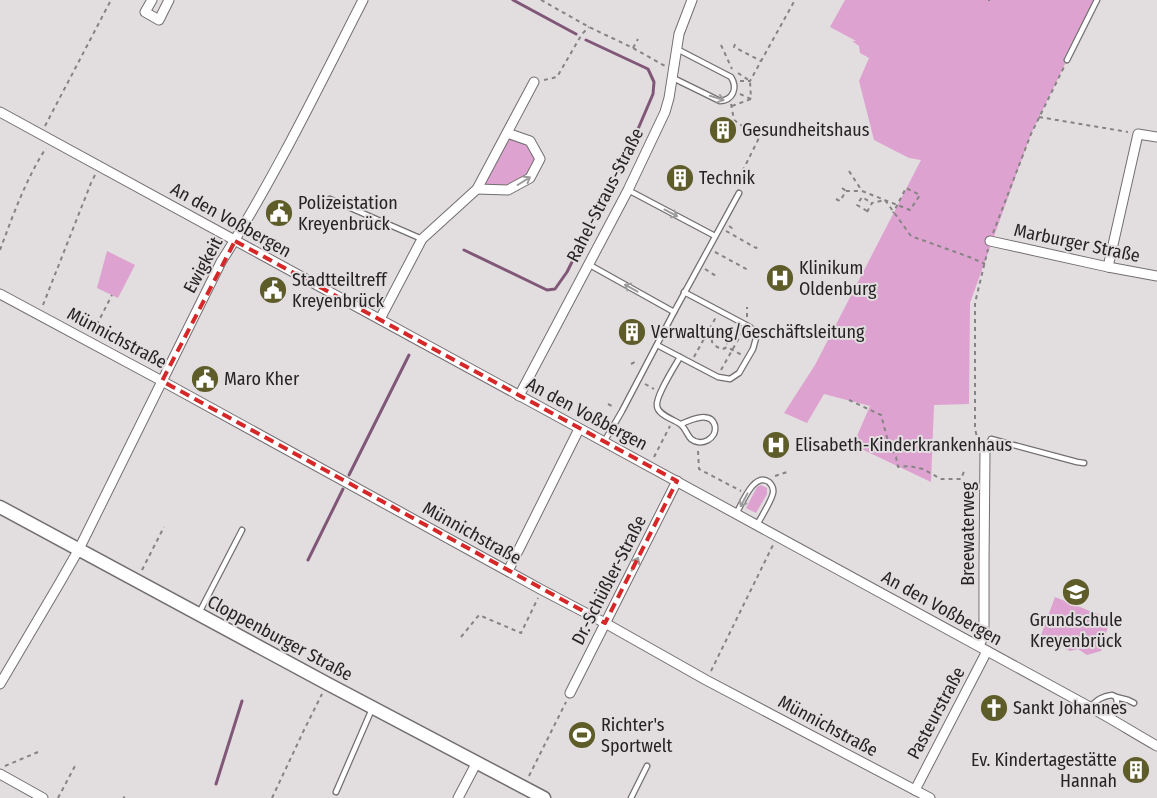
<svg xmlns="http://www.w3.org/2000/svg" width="1157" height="798" viewBox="0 0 1157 798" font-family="'Fira Sans Condensed',sans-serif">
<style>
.green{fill:#dda2cf}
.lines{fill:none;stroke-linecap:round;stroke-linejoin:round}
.stream{stroke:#815778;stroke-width:3}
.lane-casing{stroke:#726e71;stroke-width:7}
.street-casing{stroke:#726e71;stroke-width:11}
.secondary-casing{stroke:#726e71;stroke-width:15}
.path{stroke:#868384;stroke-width:2;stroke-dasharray:4 4;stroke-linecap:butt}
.lane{stroke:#fff;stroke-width:4.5}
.street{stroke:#fff;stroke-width:9}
.secondary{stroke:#fff;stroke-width:12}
.oneway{stroke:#9d9c9c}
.marked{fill:none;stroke:#d62828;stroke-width:4;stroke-dasharray:10 6;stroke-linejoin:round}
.labels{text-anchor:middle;stroke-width:4;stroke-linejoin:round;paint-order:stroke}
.poi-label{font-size:18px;fill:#252324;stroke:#e2dee0;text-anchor:start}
.street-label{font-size:18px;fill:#252324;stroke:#e2dee0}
</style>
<rect width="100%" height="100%" fill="#e2dee0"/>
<g class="green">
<polygon points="845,0 1094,0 1064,58 1067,60 1031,134 970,303 969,404 934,405 931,482 853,445 870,406 824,394 807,423 784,413 815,365 921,160 909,158 874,140 859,81 869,58 860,53 859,46 852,41 856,41 830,27"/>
<polygon points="507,133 530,141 540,159 530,178 508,190 477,189"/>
<polygon points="107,251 135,265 118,298 97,288"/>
<polygon points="761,485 767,488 767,494 756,513 746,508 757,487"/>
<polygon points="1055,597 1110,619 1101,651 1087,655 1078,649 1070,651 1041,635"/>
</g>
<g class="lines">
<g class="stream">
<polyline points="513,0 576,34"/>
<polyline points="464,250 547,290 555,289 567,272 635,136 653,94 654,82 648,69 586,40"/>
<polyline points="349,475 409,355"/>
<polyline points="308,560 343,489"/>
<polyline points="216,784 242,701"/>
</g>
<defs>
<g id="lane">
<polyline points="1067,60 1097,0"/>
<path d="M673,78L720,101C733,100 738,88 731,77L677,49"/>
<polyline points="628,190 715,236"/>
<polyline points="330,199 422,239"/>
<polyline points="588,264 674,312"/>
<polyline points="657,345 718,377 730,379 739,373 753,349 756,338 754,332 750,327 684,292"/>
<path d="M680,357C675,366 655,397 657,406C658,415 673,419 680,424C685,427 687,435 691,439C701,447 717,439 715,426C711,410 690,420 681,424"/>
<polyline points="604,442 622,411 674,312 739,193"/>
<polyline points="985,451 991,439 1077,462 1084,463"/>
<path d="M736,514C742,504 754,471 769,482C772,485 774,488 773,493C772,500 761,517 757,525"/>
<polyline points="199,613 242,530"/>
<path d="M1090,707C1097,700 1102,696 1112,695L1116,697"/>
<path d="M1110,718C1115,711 1119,707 1116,697L1128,700L1134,703"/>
<polyline points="336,792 372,709"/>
<polyline points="631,798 647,766"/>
</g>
<g id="street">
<polyline points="152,0 145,12 159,20 169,0"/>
<path d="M0,112C362,311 726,507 1088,706C1112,719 1134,733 1157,746"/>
<polyline points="477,189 508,190 530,178 540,159 530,141 507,133"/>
<polyline points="990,241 1108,267 1157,276"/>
<polyline points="1108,267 1138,134 1157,137"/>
<polyline points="0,294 162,381 542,590 605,623 706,680 930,798"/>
<polyline points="380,319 422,239 477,189 534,82"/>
<polyline points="519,396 628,190 665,112 669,98 679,34 692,0"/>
<polyline points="508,571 579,429"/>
<polyline points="979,646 983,637 984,626 984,562 985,451"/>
<path d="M0,684L59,584L79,549L221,262C274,179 318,88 363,0"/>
<polyline points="570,693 677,481"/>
<polyline points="0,774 43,798"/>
<polyline points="915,790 987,651"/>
<polyline points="458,798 477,762"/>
</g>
<polyline id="secondary" points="0,507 328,684 544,798"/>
</defs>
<use href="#lane" class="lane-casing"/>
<use href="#street" class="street-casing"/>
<use href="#secondary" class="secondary-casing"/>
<g class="path">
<polyline points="541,0 589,27 633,48 665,66"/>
<polyline points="989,1 989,0"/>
<polyline points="735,44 734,47 761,61"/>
<polyline points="721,45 732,69"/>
<polyline points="633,48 638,39"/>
<polyline points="738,73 750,81 751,99"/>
<polyline points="544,80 557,77 582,34 589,27"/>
<polyline points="740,81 750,81 795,0"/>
<polyline points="740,94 751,99"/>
<polyline points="731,104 734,120 759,138 735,186"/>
<polyline points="732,106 751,99"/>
<polyline points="1039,117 1128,132"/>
<polyline points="45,126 111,0"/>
<polyline points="849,171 862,191 910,210 920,195 906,188 893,213"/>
<polyline points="842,188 846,191"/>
<polyline points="836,199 840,201 846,191 862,191"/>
<polyline points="867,211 857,205 862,197 872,203"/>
<polyline points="867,212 872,203 885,200 911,236 972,258 985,264"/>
<polyline points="729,226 732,228 734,224"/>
<polyline points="726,231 756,248 758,246"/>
<polyline points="993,233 1031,134 1064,67"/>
<path d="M0,250C13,215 26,179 46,148"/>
<polyline points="715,252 748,270"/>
<polyline points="705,269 716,276"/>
<polyline points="43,305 91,183 95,175"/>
<polyline points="747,317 747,307"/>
<polyline points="93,332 112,295"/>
<polyline points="706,335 712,338 712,342 717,347 723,349 727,347 742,355"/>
<polyline points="712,338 716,336 722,337 727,342 727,347"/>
<polyline points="694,357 716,317"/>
<polyline points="631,364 635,362 638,364"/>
<polyline points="721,370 743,331"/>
<polyline points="645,384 654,389"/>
<polyline points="849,400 881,415 889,445 896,457 898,467 909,466 923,469 941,479 961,479 965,469"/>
<polyline points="608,404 614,407"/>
<polyline points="980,442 977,437 975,429 975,303 988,249"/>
<polyline points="698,451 699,469 741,491"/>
<polyline points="654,457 670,426"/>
<polyline points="775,476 787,472"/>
<polyline points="142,570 164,527"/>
<polyline points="461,637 479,615 521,633 538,598"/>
<polyline points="711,671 773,545"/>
<polyline points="5,766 38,752"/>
<polyline points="529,776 566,702"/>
<polyline points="58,798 76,764"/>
<polyline points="123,798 125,797"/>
<polyline points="272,798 304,730 322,694"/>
</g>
<use href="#lane" class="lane"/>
<use href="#street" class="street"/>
<use href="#secondary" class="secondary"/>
</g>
<defs><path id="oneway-shaft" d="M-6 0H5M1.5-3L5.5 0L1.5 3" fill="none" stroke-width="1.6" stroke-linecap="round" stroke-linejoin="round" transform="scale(1.25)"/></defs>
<g class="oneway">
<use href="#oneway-shaft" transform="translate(717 98) rotate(17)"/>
<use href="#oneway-shaft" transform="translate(524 181) rotate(-32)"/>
<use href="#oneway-shaft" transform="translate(671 213) rotate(28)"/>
<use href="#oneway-shaft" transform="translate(631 288) rotate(-151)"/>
<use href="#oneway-shaft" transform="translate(744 500) rotate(118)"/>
<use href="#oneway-shaft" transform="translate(635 564) rotate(-63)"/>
</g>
<path class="marked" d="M235,241L677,481L605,623L162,381Z"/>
<defs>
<symbol id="building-disc" viewBox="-11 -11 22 22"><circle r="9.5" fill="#5e5c29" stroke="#e2dee0"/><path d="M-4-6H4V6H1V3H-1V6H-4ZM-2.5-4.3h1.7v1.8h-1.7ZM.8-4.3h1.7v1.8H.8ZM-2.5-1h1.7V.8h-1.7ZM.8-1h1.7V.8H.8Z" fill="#fff"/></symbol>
<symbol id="civic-disc" viewBox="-11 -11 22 22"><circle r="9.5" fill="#5e5c29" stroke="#e2dee0"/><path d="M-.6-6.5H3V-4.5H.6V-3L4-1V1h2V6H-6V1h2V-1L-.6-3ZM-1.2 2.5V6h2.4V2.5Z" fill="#fff"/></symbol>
<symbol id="hospital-disc" viewBox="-11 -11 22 22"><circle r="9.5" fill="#5e5c29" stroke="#e2dee0"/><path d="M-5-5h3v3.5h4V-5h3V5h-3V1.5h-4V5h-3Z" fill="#fff"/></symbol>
<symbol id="school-disc" viewBox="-11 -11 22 22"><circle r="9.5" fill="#5e5c29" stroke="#e2dee0"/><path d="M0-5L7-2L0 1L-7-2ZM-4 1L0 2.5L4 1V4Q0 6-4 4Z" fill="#fff"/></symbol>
<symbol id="church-disc" viewBox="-11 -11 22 22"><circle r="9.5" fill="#5e5c29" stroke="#e2dee0"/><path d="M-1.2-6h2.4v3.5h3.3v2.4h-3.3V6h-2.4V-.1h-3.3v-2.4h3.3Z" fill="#fff"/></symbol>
<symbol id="stadium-disc" viewBox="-11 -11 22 22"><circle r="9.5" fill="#5e5c29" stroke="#e2dee0"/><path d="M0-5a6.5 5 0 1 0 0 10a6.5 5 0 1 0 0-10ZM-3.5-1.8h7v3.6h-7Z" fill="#fff"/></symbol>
</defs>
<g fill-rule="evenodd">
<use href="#building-disc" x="707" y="114" width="32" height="32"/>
<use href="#building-disc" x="664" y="162" width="32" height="32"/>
<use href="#civic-disc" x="263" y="197" width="32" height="32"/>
<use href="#hospital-disc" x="764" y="262" width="32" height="32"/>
<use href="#civic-disc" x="257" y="274" width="32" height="32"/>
<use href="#building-disc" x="616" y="316" width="32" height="32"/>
<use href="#civic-disc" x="189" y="363" width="32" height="32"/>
<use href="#hospital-disc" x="760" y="429" width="32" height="32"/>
<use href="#school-disc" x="1060" y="576" width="32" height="32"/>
<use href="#church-disc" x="978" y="692" width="32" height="32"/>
<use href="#stadium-disc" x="566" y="719" width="32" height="32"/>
<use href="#building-disc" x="1120" y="754" width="32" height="32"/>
</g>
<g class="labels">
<g class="poi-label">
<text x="742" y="136">Gesundheitshaus</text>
<text x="699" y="184">Technik</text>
<text x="298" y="209">Polizeistation<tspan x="298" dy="21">Kreyenbrück</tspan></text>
<text x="799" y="274">Klinikum<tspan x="799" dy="21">Oldenburg</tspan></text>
<text x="292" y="286">Stadtteiltreff<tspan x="292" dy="21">Kreyenbrück</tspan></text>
<text x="651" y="338">Verwaltung/Geschäftsleitung</text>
<text x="224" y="385">Maro Kher</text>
<text x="795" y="451">Elisabeth-Kinderkrankenhaus</text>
<text x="1076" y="626" text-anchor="middle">Grundschule<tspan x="1076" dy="21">Kreyenbrück</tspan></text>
<text x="1013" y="714">Sankt Johannes</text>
<text x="601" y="731">Richter's<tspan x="601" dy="21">Sportwelt</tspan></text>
<text x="1117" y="766" text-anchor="end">Ev. Kindertagestätte<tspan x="1117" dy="21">Hannah</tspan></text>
</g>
<g class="street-label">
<text transform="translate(605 195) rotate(-63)" y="6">Rahel-Straus-Straße</text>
<text transform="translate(231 220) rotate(29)" y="6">An den Voßbergen</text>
<text transform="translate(1077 243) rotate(12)" y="6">Marburger Straße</text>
<text transform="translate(203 265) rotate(-61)" y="6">Ewigkeit</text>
<text transform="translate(117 338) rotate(28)" y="6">Münnichstraße</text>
<text transform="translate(587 414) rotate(28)" y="6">An den Voßbergen</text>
<text transform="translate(472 533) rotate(29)" y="6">Münnichstraße</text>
<text transform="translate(968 534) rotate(-90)" y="6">Breewaterweg</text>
<text transform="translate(609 580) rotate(-63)" y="6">Dr.-Schüßler-Straße</text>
<text transform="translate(942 608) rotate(29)" y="6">An den Voßbergen</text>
<text transform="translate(280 638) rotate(28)" y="6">Cloppenburger Straße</text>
<text transform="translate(936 713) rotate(-62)" y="6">Pasteurstraße</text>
<text transform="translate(828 726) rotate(28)" y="6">Münnichstraße</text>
</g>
</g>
</svg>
